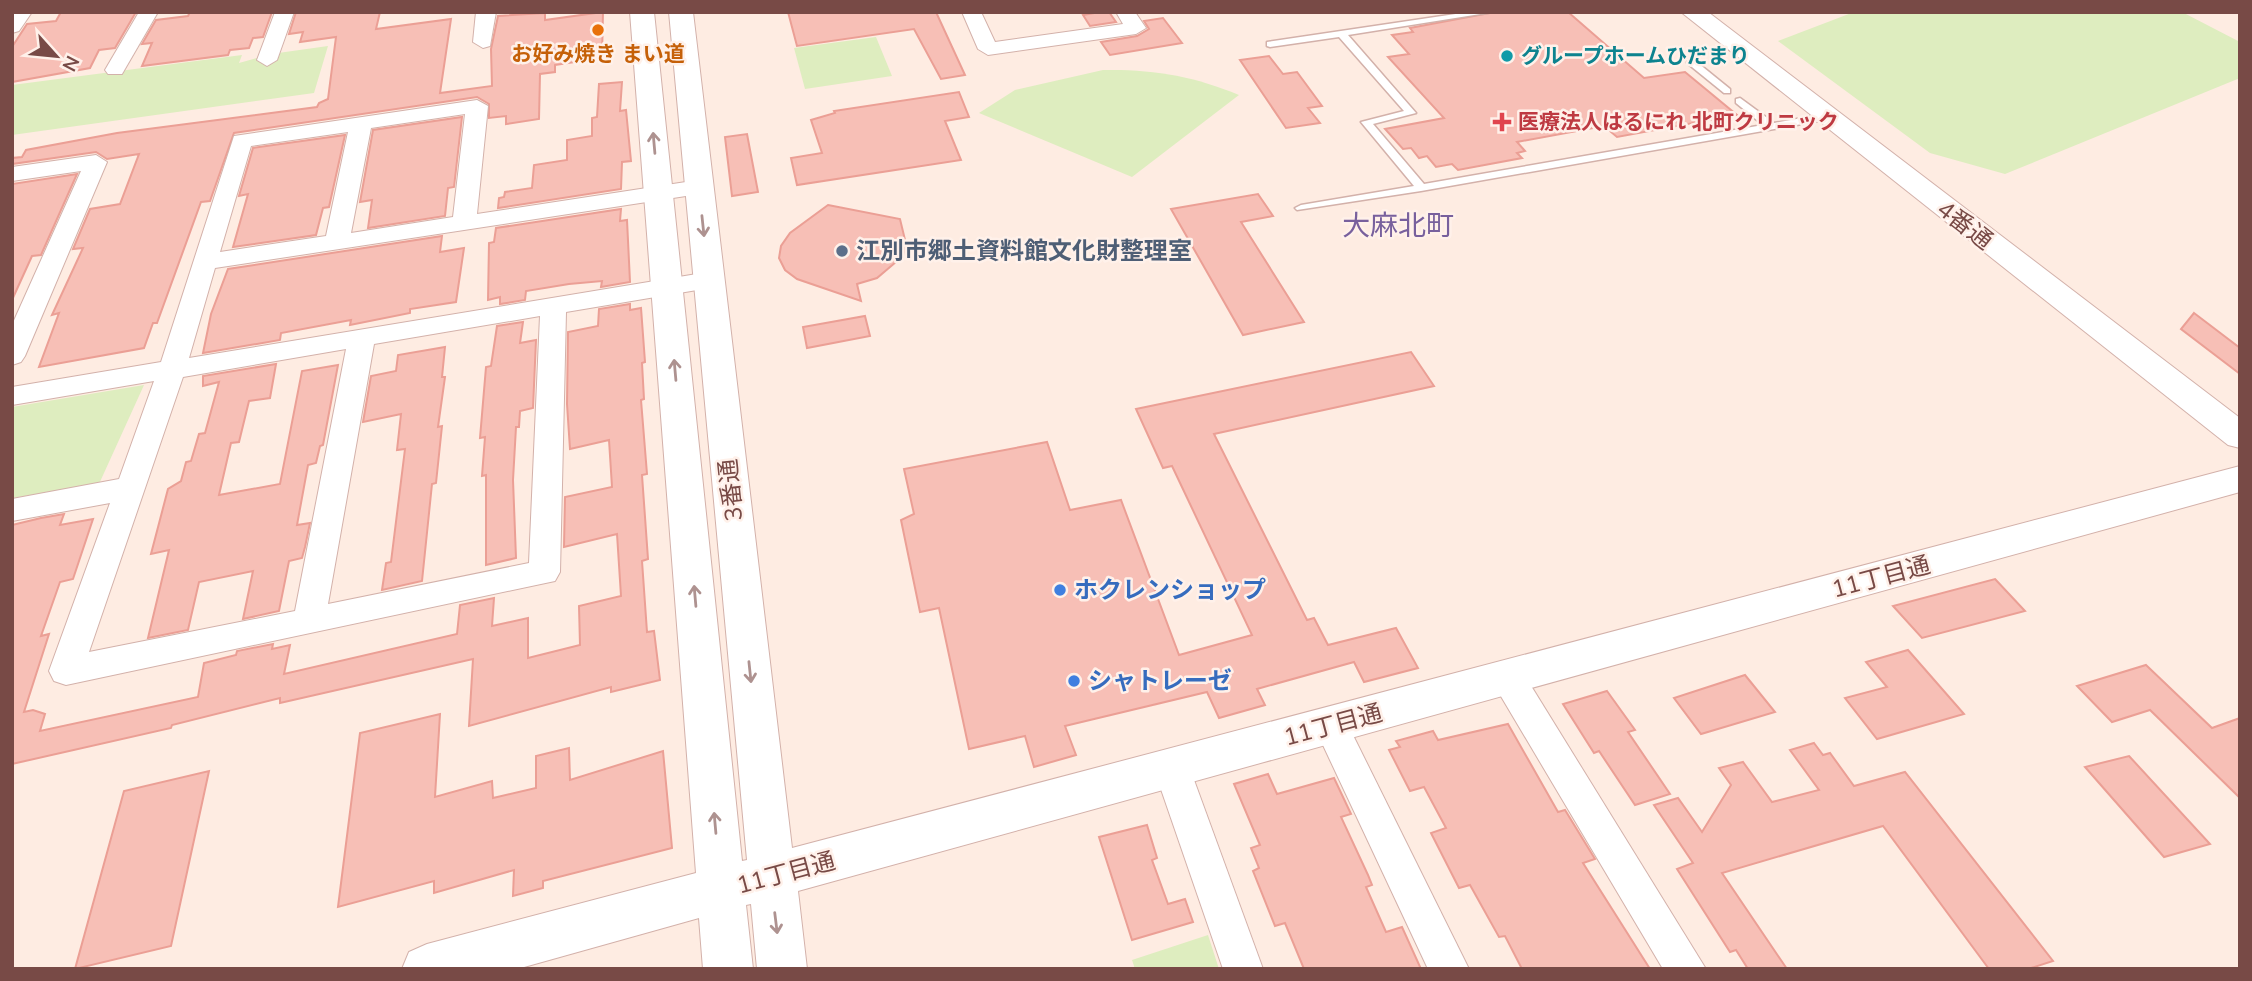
<svg xmlns="http://www.w3.org/2000/svg" width="2252" height="981" viewBox="0 0 2252 981" font-family="'Nunito Sans','Noto Sans JP',sans-serif">
<style>
.green{fill:#deedbf}
.building{fill:#f7bfb6;stroke:#eb9f95;stroke-width:2}
.lines{fill:none;stroke-linecap:round;stroke-linejoin:round}
.service-casing{stroke:#d3b1aa;stroke-width:3}
.minor-casing{stroke:#d3b1aa;stroke-width:2}
.tertiary-casing{stroke:#d3b1aa;stroke-width:2}
.service{fill:#fff;fill-rule:evenodd}
.minor{fill:#fff;fill-rule:evenodd}
.tertiary{fill:#fff;fill-rule:evenodd}
.oneway{stroke:#ae9290}
.food-dot{fill:#e8710a;stroke:#fff1ea;stroke-width:2.5}
.culture-dot{fill:#0f9aa8;stroke:#fff1ea;stroke-width:2.5}
.health-dot{fill:#e0444e;stroke:#fff1ea;stroke-width:2.5}
.service-dot{fill:#5c6f8a;stroke:#fff1ea;stroke-width:2.5}
.shop-dot{fill:#3f7fe0;stroke:#fff1ea;stroke-width:2.5}
.labels{text-anchor:middle;stroke-width:5;stroke-linejoin:round;paint-order:stroke}
.far-food-label{font-size:21px;font-weight:bold;fill:#c56008;stroke:#fff1ea}
.far-culture-label{font-size:21px;font-weight:bold;fill:#0d838f;stroke:#fff1ea;text-anchor:start}
.far-health-label{font-size:21px;font-weight:bold;fill:#be3a42;stroke:#fff1ea;text-anchor:start}
.street-label{font-size:24px;fill:#784a46;stroke:#fff1ea}
.service-label{font-size:24px;font-weight:bold;fill:#4e5e75;stroke:#fff1ea;text-anchor:start}
.shop-label{font-size:24px;font-weight:bold;fill:#366cbe;stroke:#fff1ea;text-anchor:start}
.quarter-label{font-size:28px;fill:#78609d;stroke:#fff1ea}
</style>
<rect width="100%" height="100%" fill="#feece2"/>
<g class="green">
<polygon points="1854,12 2182,12 2240,42 2240,78 2005,174 1930,153 1778,41"/>
<polygon points="876,37 892,76 805,89 794,48"/>
<polygon points="328,46 314,93 12,135 12,85 242,55 239,63 271,54"/>
<path d="M1103,70C1152,69 1194,76 1239,95L1132,177L979,113L1015,90Z"/>
<polygon points="144,385 99,484 12,498 12,407"/>
<polygon points="1208,935 1219,969 1135,969 1132,960"/>
</g>
<g class="building">
<polygon points="61,12 136,12 115,48 99,50 90,68 12,82 12,47 27,24 56,21"/>
<polygon points="190,12 272,12 263,37 253,38 249,48 230,50 228,55 142,66 152,43 142,44 156,20 188,16"/>
<polygon points="296,12 380,12 376,29 451,19 440,93 492,86 491,49 498,16 545,13 545,20 603,12 602,58 555,65 555,72 540,74 539,119 506,124 506,116 489,118 489,104 477,97 234,133 210,201 201,202 157,323 153,323 144,348 39,367 59,313 52,315 83,248 73,249 90,209 120,204 139,154 107,159 96,152 12,164 12,158 22,157 26,150 117,133 317,107 319,103 328,99 336,37 300,42 303,32 289,34"/>
<polygon points="788,12 936,12 965,75 941,79 914,29 797,46"/>
<polygon points="1100,12 1109,12 1116,22 1090,26 1083,15"/>
<polygon points="1495,12 1568,12 1644,78 1685,72 1737,115 1617,137 1604,126 1517,142 1525,151 1517,153 1522,158 1458,170 1452,164 1436,167 1427,156 1419,158 1411,148 1403,149 1385,129 1444,118 1388,57 1409,54 1392,35 1413,32 1410,28"/>
<polygon points="1163,18 1182,43 1110,55 1101,42 1137,36 1149,29 1144,21"/>
<polygon points="1269,56 1283,74 1297,72 1322,106 1308,108 1320,123 1286,128 1240,60"/>
<polygon points="622,82 620,111 626,110 631,161 622,162 621,189 498,208 499,198 504,197 505,192 532,188 534,165 567,160 567,140 592,136 592,118 597,117 599,84"/>
<polygon points="959,92 969,117 945,121 961,160 797,185 791,158 822,153 811,120 835,113 834,111"/>
<polygon points="462,117 454,187 448,188 445,216 368,228 372,200 360,202 373,130"/>
<polygon points="747,134 758,192 732,196 725,137"/>
<polygon points="345,135 329,207 323,208 316,235 233,247 248,194 239,196 253,148"/>
<polygon points="77,174 41,255 32,256 12,300 12,184"/>
<polygon points="1258,194 1273,216 1241,222 1304,322 1243,335 1171,209"/>
<polygon points="828,205 900,219 906,244 903,256 877,278 857,284 861,301 797,279 785,270 779,258 781,246 790,233"/>
<polygon points="621,209 620,221 627,220 630,282 601,287 602,281 569,284 526,291 525,300 500,304 500,297 488,300 489,243 494,242 496,228"/>
<polygon points="442,236 440,252 464,248 456,302 410,309 410,313 350,325 351,320 281,333 280,340 203,353 211,314 228,269"/>
<polygon points="630,304 630,310 641,308 645,362 642,363 644,399 641,400 647,474 642,475 648,559 642,561 647,632 654,631 660,680 611,692 611,687 469,726 473,659 280,703 280,698 172,725 171,728 12,764 12,525 41,518 64,514 60,525 93,519 73,579 60,582 41,636 49,634 24,712 33,710 45,714 40,731 198,697 204,663 236,655 237,651 273,644 272,649 290,645 284,674 457,634 460,605 494,598 492,626 528,618 528,658 580,645 579,606 621,596 617,534 564,547 565,497 612,487 609,440 570,449 567,404 568,332 598,326 599,309"/>
<polygon points="2194,313 2240,348 2240,374 2181,329"/>
<polygon points="865,316 870,336 807,348 803,327"/>
<polygon points="523,322 520,343 536,340 533,408 520,411 519,427 516,427 513,480 516,558 486,565 486,475 482,476 485,437 480,438 486,367 491,366 497,326"/>
<polygon points="445,347 442,377 445,377 438,427 442,426 436,483 432,484 422,581 382,590 386,563 391,562 405,449 397,450 401,414 363,422 371,376 396,371 398,355"/>
<polygon points="1411,352 1434,386 1214,434 1307,620 1314,618 1328,645 1396,628 1418,668 1364,682 1354,662 1257,689 1265,705 1219,718 1207,692 1065,726 1076,755 1034,767 1025,736 969,749 939,608 920,612 901,520 914,514 904,469 1047,442 1070,510 1121,500 1179,655 1252,635 1172,466 1163,468 1136,409"/>
<polygon points="276,364 270,398 249,401 239,442 231,443 219,495 280,484 302,371 338,365 323,445 320,446 316,463 308,465 297,525 310,523 305,547 302,558 289,561 279,611 243,619 253,571 199,582 188,630 148,638 169,550 151,554 168,489 181,481 186,462 191,461 199,434 205,433 219,382 203,386 203,376"/>
<polygon points="1995,579 2025,611 1922,638 1893,606"/>
<polygon points="1908,650 1964,714 1877,739 1845,698 1887,687 1866,662"/>
<polygon points="2146,665 2212,728 2240,718 2240,798 2150,710 2112,722 2077,686"/>
<polygon points="1745,675 1775,712 1701,734 1674,698"/>
<polygon points="1607,691 1635,730 1628,732 1670,794 1635,805 1599,751 1594,753 1563,704"/>
<polygon points="440,714 435,797 492,781 493,798 536,788 536,756 569,748 570,780 663,751 672,848 543,881 543,888 513,896 514,870 434,893 434,881 338,907 360,733"/>
<polygon points="1508,724 1558,812 1565,810 1595,859 1583,863 1650,969 1522,969 1505,936 1499,937 1470,885 1459,888 1431,833 1446,828 1424,787 1410,791 1389,750 1400,747 1396,741 1433,731 1438,740"/>
<polygon points="1814,743 1823,755 1830,753 1854,786 1905,772 2053,961 2028,969 1989,969 1883,826 1722,873 1787,969 1748,969 1736,950 1730,952 1677,869 1693,863 1654,805 1678,798 1702,832 1731,785 1719,768 1743,762 1772,802 1819,790 1790,750"/>
<polygon points="2129,756 2210,844 2164,857 2085,767"/>
<polygon points="209,771 171,946 75,969 124,791"/>
<polygon points="1268,774 1277,794 1334,778 1351,814 1341,817 1368,875 1372,885 1366,887 1386,932 1402,927 1421,969 1304,969 1285,923 1275,926 1253,871 1259,868 1251,848 1260,845 1234,784"/>
<polygon points="1147,825 1157,858 1152,860 1168,904 1185,899 1193,922 1132,940 1099,837"/>
</g>
<g class="lines">
<defs>
<g id="service">
<polygon points="1469,12 1493,12 1348,35 1416,113 1373,124 1424,184 1763,125 1736,103 1736,99 1740,98 1774,123 1825,114 1830,117 1825,120 1421,191 1297,210 1295,208 1301,205 1414,186 1361,122 1404,111 1339,37 1270,47 1267,46 1267,42"/>
<polygon points="1687,59 1693,59 1730,89 1730,93 1724,93 1687,63"/>
</g>
<g id="minor">
<polygon points="32,12 19,31 12,33 13,12"/>
<polygon points="139,12 158,12 122,74 108,74 105,70"/>
<polygon points="275,12 294,12 277,60 267,66 257,60"/>
<polygon points="476,12 496,12 490,46 483,48 473,42"/>
<polygon points="962,12 981,12 995,42 1123,24 1116,12 1135,12 1146,28 1136,34 988,55 978,49"/>
<path d="M477,100L488,106L477,214L699,180L707,182L711,187L707,192L699,194L215,268L189,358L709,272L718,275L722,280L718,285L709,288L566,312L560,572L555,581L66,685L54,681L49,671L110,503L12,521V499L119,479L154,381L12,405V387L161,362L234,136ZM465,114L453,217L351,233L371,128ZM348,132L326,236L220,252L251,146ZM540,316L529,563L328,604L374,344ZM346,349L295,611L89,652L183,377Z"/>
<polygon points="96,155 107,162 25,356 21,362 12,365 12,325 81,171 12,181 12,167"/>
<polygon points="1508,664 1520,668 1706,969 1663,969 1496,688 1491,678 1496,668"/>
<polygon points="1331,711 1343,715 1469,969 1428,969 1314,726 1319,715"/>
<polygon points="1172,753 1185,758 1190,769 1263,969 1223,969 1154,769 1159,758"/>
</g>
<g id="tertiary">
<polygon points="630,12 654,12 742,861 747,860 669,12 693,12 792,848 2240,466 2240,492 798,891 807,969 757,969 751,904 746,905 753,969 703,969 699,918 517,969 402,969 409,952 427,944 696,873"/>
<polygon points="1681,12 1708,12 2240,418 2240,448 2228,445"/>
</g>
</defs>
<use href="#service" class="service-casing"/>
<use href="#minor" class="minor-casing"/>
<use href="#tertiary" class="tertiary-casing"/>
<use href="#service" class="service"/>
<use href="#minor" class="minor"/>
<use href="#tertiary" class="tertiary"/>
</g>
<defs><path id="oneway-shaft" d="M-6 0H5M1.5-3L5.5 0L1.5 3" fill="none" stroke-width="1.6" stroke-linecap="round" stroke-linejoin="round" transform="scale(1.75)"/></defs>
<g class="oneway">
<use href="#oneway-shaft" transform="translate(654 143) rotate(-95)"/>
<use href="#oneway-shaft" transform="translate(703 226) rotate(84)"/>
<use href="#oneway-shaft" transform="translate(675 370) rotate(-95)"/>
<use href="#oneway-shaft" transform="translate(695 596) rotate(-95)"/>
<use href="#oneway-shaft" transform="translate(750 672) rotate(84)"/>
<use href="#oneway-shaft" transform="translate(715 823) rotate(-95)"/>
<use href="#oneway-shaft" transform="translate(776 923) rotate(83)"/>
</g>
<circle class="food-dot" cx="598" cy="30" r="7"/>
<circle class="culture-dot" cx="1507" cy="56" r="7"/>
<path class="health-dot" d="M1498.5 111.5h7v7h7v7h-7v7h-7v-7h-7v-7h7z"/>
<circle class="service-dot" cx="842" cy="251" r="7"/>
<g class="shop-dot">
<circle cx="1060" cy="590" r="7"/>
<circle cx="1074" cy="681" r="7"/>
</g>
<g class="labels">
<g class="far-food-label">
<text x="598" y="61">お好み焼き まい道</text>
</g>
<g class="far-culture-label">
<text x="1521" y="63">グループホームひだまり</text>
</g>
<g class="far-health-label">
<text x="1518" y="129">医療法人はるにれ 北町クリニック</text>
</g>
<g class="street-label">
<text transform="translate(1965 225) rotate(38)" y="8">4番通</text>
<text transform="translate(731 490) rotate(-96)" y="8">3番通</text>
<text transform="translate(1881 577) rotate(-15)" y="8">11丁目通</text>
<text transform="translate(1333 725) rotate(-15)" y="8">11丁目通</text>
<text transform="translate(786 873) rotate(-15)" y="8">11丁目通</text>
</g>
<g class="service-label">
<text x="856" y="259">江別市郷土資料館文化財整理室</text>
</g>
<g class="shop-label">
<text x="1074" y="598">ホクレンショップ</text>
<text x="1088" y="689">シャトレーゼ</text>
</g>
<g class="quarter-label">
<text x="1398" y="235">大麻北町</text>
</g>
</g>
<rect width="2252" height="981" fill="none" stroke="#784a46" stroke-width="28"/>
<g transform="translate(56 56) rotate(117)" stroke="#fff1ea" stroke-width="5" paint-order="stroke">
<path d="M0-5L12 26L0 18L-12 26Z" fill="#784a46"/>
<text y="-10" font-size="19" font-weight="bold" text-anchor="middle" fill="#784a46">N</text>
</g>
</svg>
